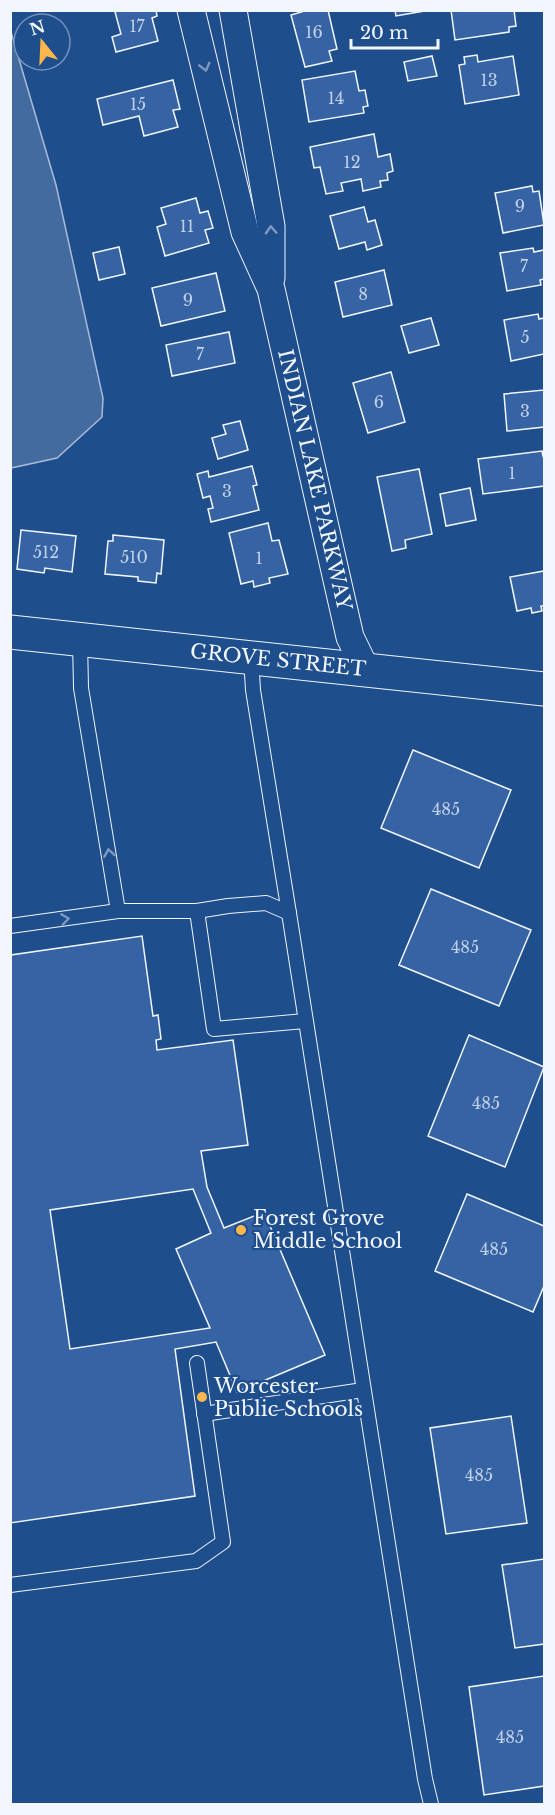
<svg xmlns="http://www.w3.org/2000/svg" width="555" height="1815" viewBox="0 0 555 1815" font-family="'Libre Baskerville',serif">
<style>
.water{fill:#446ba0;stroke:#a8bbd7;stroke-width:1.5}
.building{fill:#3563a3;stroke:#f2f6ff;stroke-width:1.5;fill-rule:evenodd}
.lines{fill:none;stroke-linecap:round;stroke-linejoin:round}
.lane-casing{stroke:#f2f6ff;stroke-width:16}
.street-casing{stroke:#f2f6ff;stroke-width:29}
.primary-casing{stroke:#f2f6ff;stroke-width:35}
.lane{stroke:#1f4e8c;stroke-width:14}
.street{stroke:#1f4e8c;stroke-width:27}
.primary{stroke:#1f4e8c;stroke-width:33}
.oneway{stroke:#7e9ac0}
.poi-dot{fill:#ffb74d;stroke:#1f4e8c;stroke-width:2}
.labels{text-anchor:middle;stroke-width:4.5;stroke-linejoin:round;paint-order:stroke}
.number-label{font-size:16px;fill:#c3d1e8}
.street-label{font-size:20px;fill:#f2f6ff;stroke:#1f4e8c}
.poi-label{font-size:20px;fill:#f2f6ff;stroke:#1f4e8c;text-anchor:start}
</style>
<rect width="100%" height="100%" fill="#1f4e8c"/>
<polygon class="water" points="11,32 56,185 103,398 102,417 57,458 11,468"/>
<g class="building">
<polygon points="119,10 156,10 157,16 152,18 158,41 116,52 112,37 121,34 115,12"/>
<polygon points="308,10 328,10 337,49 329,51 332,61 305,67 291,15"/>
<polygon points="395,10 424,10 424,11 396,16"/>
<polygon points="451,10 514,10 516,26 509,27 509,32 455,40"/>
<polygon points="477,55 478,62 513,56 519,95 465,104 459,65 465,64 464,57"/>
<polygon points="432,56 437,76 408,81 404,62"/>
<polygon points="355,71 359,91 365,90 368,106 363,107 364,113 309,122 302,80"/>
<polygon points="173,80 180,109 173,110 178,127 144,136 139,116 103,125 97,99"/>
<polygon points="374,134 378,157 390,154 393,171 387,173 388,180 380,181 381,187 363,191 361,179 341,183 343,191 326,194 320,167 314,168 310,147"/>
<polygon points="532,186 533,192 539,191 544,225 503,233 495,193"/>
<polygon points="196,198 200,213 208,211 213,228 205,230 209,243 165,256 157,227 166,224 161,208"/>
<polygon points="364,207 368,222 375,220 382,245 367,250 365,242 339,249 330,216"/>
<polygon points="119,247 125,274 99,280 93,253"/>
<polygon points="533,248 534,252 544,250 544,279 540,280 541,285 507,291 500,253"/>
<polygon points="384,270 392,305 343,317 335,282"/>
<polygon points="216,273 225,311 161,326 152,288"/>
<polygon points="538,314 539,319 544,318 544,354 511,361 504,320"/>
<polygon points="431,318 439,345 409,353 401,326"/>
<polygon points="229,332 235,363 172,376 166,345"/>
<polygon points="391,372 405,422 368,433 353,383"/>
<polygon points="544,390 544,427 507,431 504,394"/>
<polygon points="240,421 248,450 218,459 212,438 226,434 223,425"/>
<polygon points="542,451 543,456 544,455 544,486 483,494 478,459"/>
<polygon points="252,466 257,485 253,486 259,510 211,522 208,509 213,508 210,496 203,498 197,474 208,471 209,477"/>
<polygon points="419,469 432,534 405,540 406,548 392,551 377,477"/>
<polygon points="470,488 476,520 446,526 440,494"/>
<polygon points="268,523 272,541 279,540 288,574 269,578 270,583 254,587 253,581 241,584 229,533"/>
<polygon points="21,530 76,536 72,572 45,568 44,573 17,569"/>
<polygon points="113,535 164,540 161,574 157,573 156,583 138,581 138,577 105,574 108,541 113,541"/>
<polygon points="544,571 544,606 541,606 542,611 532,613 531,608 517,611 510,577"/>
<polygon points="413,750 511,790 479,868 381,828"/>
<polygon points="431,889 531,930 499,1006 399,965"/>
<path d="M142,936L153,1016L158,1015L161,1039L156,1040L157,1050L233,1040L248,1145L201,1151L207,1187L224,1228L264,1212L325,1355L237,1392L216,1342L175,1349L195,1496L10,1523L11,955ZM193,1189L211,1233L176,1249L210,1328L70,1349L50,1210Z"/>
<polygon points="469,1035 544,1067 505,1167 428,1136"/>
<polygon points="467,1194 544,1226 544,1286 533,1312 435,1271"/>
<polygon points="511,1416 527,1523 446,1534 430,1428"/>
<polygon points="544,1559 544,1644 515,1648 502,1565"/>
<polygon points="544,1676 544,1786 484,1795 469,1687"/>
</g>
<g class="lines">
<defs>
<g id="lane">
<polyline points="80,640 81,688 118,911"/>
<polyline points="251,657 253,690 289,913"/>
<polyline points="197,911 214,1029 305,1021"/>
<polyline points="10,926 118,911 197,911 228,906 266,903 289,913 425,1779 431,1804"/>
<polyline points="204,1414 363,1390"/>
<polyline points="10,1585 196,1561 223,1542 197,1363"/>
</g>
<g id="street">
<polyline points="191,10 245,232 271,289 350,637 366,670"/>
<polyline points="233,10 271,226 271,278"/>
</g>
<polyline id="primary" points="10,632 544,689"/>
</defs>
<use href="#lane" class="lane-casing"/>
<use href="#street" class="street-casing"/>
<use href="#primary" class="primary-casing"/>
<use href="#lane" class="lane"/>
<use href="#street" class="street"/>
<use href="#primary" class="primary"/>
</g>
<defs><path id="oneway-chevron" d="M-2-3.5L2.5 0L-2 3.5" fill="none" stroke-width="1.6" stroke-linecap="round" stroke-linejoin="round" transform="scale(1.5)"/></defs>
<g class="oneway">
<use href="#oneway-chevron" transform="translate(205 67) rotate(76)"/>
<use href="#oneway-chevron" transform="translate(271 230) rotate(-93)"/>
<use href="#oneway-chevron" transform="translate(109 853) rotate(-99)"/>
<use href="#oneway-chevron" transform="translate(65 919) rotate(-8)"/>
</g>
<g class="poi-dot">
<circle cx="241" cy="1230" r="6"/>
<circle cx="202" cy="1397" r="6"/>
</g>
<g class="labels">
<g class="number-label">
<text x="137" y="32">17</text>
<text x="314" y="38">16</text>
<text x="489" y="86">13</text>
<text x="336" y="104">14</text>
<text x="138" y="110">15</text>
<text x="352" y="168">12</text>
<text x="520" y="212">9</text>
<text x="187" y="232">11</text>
<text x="524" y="272">7</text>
<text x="363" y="300">8</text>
<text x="188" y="306">9</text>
<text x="525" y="343">5</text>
<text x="200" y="360">7</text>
<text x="379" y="408">6</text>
<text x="525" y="417">3</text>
<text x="512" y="479">1</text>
<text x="227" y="497">3</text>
<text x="46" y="558">512</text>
<text x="134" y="563">510</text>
<text x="259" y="564">1</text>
<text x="446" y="815">485</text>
<text x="465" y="953">485</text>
<text x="486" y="1109">485</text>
<text x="494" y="1255">485</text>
<text x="479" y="1481">485</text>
<text x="510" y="1743">485</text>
</g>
<g class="street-label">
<text transform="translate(315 480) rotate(77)" y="7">INDIAN LAKE PARKWAY</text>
<text transform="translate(278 660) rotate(6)" y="7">GROVE STREET</text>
</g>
<g class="poi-label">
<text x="253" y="1225">Forest Grove<tspan x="253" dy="23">Middle School</tspan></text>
<text x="214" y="1393">Worcester<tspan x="214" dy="23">Public Schools</tspan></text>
</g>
</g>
<rect width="555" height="1815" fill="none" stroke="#f2f6ff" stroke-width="24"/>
<g transform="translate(42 42) rotate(342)"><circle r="28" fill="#1f4e8c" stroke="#7391ba" stroke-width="1.5"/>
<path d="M0-4.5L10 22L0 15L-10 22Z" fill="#ffb74d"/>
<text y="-9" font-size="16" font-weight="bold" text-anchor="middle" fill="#f2f6ff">N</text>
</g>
<path d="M351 39v9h87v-9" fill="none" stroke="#f2f6ff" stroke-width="3"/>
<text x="360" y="39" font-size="18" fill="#f2f6ff" stroke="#1f4e8c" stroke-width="4.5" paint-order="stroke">20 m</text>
</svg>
